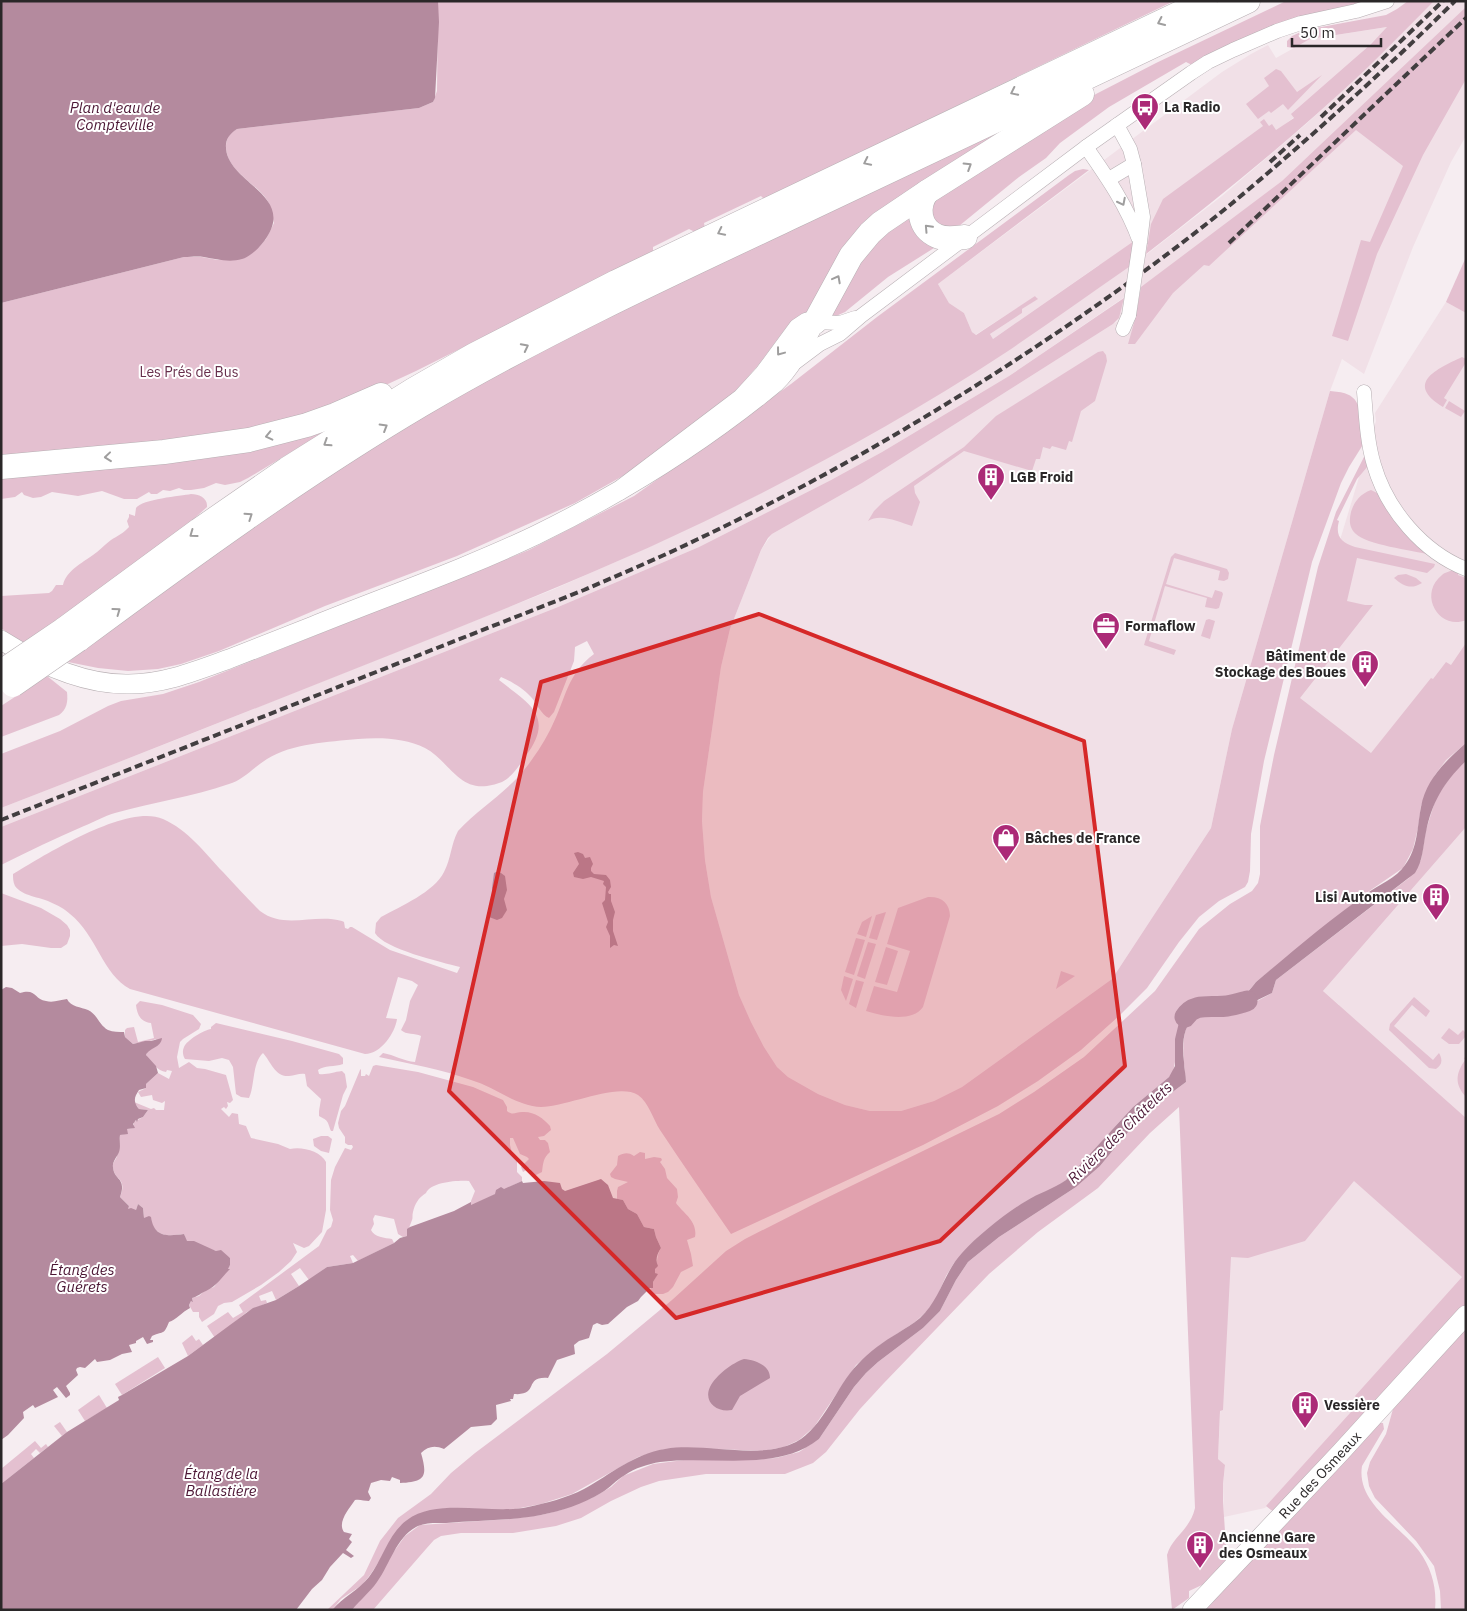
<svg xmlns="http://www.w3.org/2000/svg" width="1467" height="1611" viewBox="0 0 1467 1611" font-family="'IBM Plex Sans',sans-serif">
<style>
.built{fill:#f1e0e7}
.green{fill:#e4c0d0}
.water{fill:#b48a9e}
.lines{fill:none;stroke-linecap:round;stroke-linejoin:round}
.river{stroke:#b48a9e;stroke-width:21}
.street-casing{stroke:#b7afb3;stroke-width:15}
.secondary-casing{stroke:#b7afb3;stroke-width:20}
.highway-casing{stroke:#b7afb3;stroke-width:25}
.street{stroke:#fff;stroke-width:14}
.secondary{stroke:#fff;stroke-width:19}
.highway{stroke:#fff;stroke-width:24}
.rail{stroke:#423e40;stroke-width:4;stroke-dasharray:8 4;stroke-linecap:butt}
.street-bridge-casing{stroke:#b7afb3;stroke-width:15;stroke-linecap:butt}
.highway-bridge-casing{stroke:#b7afb3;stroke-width:25;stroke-linecap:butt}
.street-bridge{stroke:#fff;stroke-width:14}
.highway-bridge{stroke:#fff;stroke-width:24}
.oneway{stroke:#9f9e9e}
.marked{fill:#d62828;fill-opacity:0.2;stroke:#d62828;stroke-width:4;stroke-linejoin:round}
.labels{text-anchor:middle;stroke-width:4;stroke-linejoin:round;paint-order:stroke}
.poi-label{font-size:14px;font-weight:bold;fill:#2a2728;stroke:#fff;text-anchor:start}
.park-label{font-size:14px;fill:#672f4c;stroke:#fff}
.street-label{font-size:14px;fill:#2a2728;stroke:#fff}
.water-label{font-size:15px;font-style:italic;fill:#4c1735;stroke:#fff}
</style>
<rect width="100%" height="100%" fill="#f6edf1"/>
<g class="built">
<polygon points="1434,1 1466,1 1466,136 1451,162 1413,247 1364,374 1342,359 1330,391 1232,729 1211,828 1112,979 962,1087 934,1101 901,1111 870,1111 845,1105 818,1094 788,1077 777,1067 764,1047 751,1022 739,995 711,897 705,860 702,821 703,792 721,667 730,629 761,550 772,534 862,483 1113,324 1118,321 1123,298 1009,376 882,452 831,480 699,547 558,607 1,827 1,808 178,739 552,590 649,547 742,503 820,462 911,411 1004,353 1129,267 1099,265 993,339 990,334 1022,313 1022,309 1037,299 1036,296 975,335 972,332 964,313 949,303 938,284 1222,72 1251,54 1268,45 1276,58 1310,39 1388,27 1294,117 1150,232 1147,254 1222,196 1305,125 1365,70"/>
<polygon points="1446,302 1466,313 1466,792 1435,763 1412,792 1291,702 1376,421 1375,413"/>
<polygon points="1466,827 1466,1286 1265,1508 1224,1517 1223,1485 1225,1466 1218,1459 1228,1241 1339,1005 1323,991"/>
</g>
<g class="green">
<path d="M438,1H1174L764,199L761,196L704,223L705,228L695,232L689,229L653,247V252L416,371L349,402L256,432L1,459V303L184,257H202L218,260L259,247L266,239L274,223C272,216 271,206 267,200C255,182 225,170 226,145C227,137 230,133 237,129L419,108L433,102L437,91Z"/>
<polygon points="1286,1 1375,1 1192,65 1186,62 1109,107 1060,143 1046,158 1019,177 959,226 955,229 936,227 929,202 1096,94 1156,63"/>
<path d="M1408,1H1434C1411,24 1388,48 1364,71C1295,136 1221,196 1146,254L1151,224L1163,199L1263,126L1260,122L1264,119L1269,126L1272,124L1276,130L1294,118L1291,114L1371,44L1387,27L1310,39L1294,48L1287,47V41L1292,36L1305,30L1386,15L1397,9Z"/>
<polygon points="1466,7 1466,79 1423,155 1377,254 1348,341 1332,336 1361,240 1370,242 1403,166 1356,130 1209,266 1204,265 1173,293 1135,344 1128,344 1136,316 1141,287 1282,181"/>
<polygon points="1276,69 1281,71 1297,92 1322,75 1288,110 1283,104 1271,113 1269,111 1258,119 1246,104 1269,86 1264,78"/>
<polygon points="1022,122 927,185 812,314 788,325 760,363 728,400 694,426 628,473 575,503 457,556 325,606 219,651 181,664 158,669 128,671 98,668 68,662 219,550 336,470 466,391 572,334 986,137"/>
<path d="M1083,169L1089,170L938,284L949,303L964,313L972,332L976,335L1035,296L1038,299L1022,309V313L990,334L993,339L1134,241L1129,267C1088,295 1047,325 1005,353C921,408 832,458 742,503C629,560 512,606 395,653C264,705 133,757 1,808V754L60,731L108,706L121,701L163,694L199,682L529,550L634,496L791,384L877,317L1069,175L1075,171Z"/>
<polygon points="909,214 935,247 934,248 888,277 845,312 836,316 830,316 868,248"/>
<polygon points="1466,257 1466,313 1446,302"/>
<path d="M1124,298L1119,318L1113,324L862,483L772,534L768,538L761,550L730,629L721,667L703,792L702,821L705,860L711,897L739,995L751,1022L764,1047L777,1067L788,1077L818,1094L845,1105L870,1111H901L934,1101L962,1087L1112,979L1211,828L1232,729L1330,391C1342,392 1353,393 1358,405L1364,443L1349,467L1341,483L1312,562L1264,761L1251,834L1250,871L1248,882L1245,887L1219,901L1199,917L1179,942L1147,988L1119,1016L1081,1050L1038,1081L998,1106L923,1145L731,1234C707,1199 683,1165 660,1130C653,1119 649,1103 638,1095C617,1082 567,1107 541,1107C516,1106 495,1087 471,1080C441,1069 410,1064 379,1057L383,1053C394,1055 404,1061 415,1062L421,1036C415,1033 406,1035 401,1030L406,1020L410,1001L418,985L412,981L398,977L386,1018L397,1019C395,1033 381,1054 365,1054L130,989C103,975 96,934 70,914C65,909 57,905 50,902C40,897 22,896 15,886C13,882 13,878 13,874C45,855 127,803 163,819C188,830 205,853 223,872C235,885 247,898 260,911C285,930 314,913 342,921L344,922L345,928L348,929L350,927H352L390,950L457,973L460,967C441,962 384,949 375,933L376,923L381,917C401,906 434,892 444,872C451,859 451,844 458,831C480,807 509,791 528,765C537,753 546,739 552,726C566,698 567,674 594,654L587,641L575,647L574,661L554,712L549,718C541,715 537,703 531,697C523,688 511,681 501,677L499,680C529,704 556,716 525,757C519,766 512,777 502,782C497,784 492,785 487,786C458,790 448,760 425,748C406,738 380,737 358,739C328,742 293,743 267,759C254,767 243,780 229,784C192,797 153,802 115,813C104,816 94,822 84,826C56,838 29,851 1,865V827L558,607L699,547L831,480L882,452L1009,376Z"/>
<path d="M1103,351L1106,355L1107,361L1095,401L1081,411L1072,442L1069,441L1066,450L1052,446L1050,449L1043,447L1040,459H1036L1032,471L964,451L914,486L915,493L920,502L912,526C898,522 881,513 868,521L874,511L884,501L964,447L996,416L1098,352Z"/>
<path d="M1462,357L1466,359V364H1465L1444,398L1447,400L1443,407C1404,383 1437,369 1462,357Z"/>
<polygon points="1449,401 1465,411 1461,417 1445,408"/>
<polygon points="326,431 248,478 240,482 225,485 216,483 204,488 191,490 184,490 179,488 170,491 163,490 157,494 151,494 149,492 137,499 124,499 102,491 78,496 52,492 41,497 33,498 24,495 22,492 15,497 1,499 1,472"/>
<path d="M1364,457H1366L1368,466L1357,479L1337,520L1339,521C1335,536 1341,542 1355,547L1435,564L1434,567L1427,573L1357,558L1347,601L1365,605H1373L1300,698L1371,753L1431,678L1433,679L1446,662L1451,665L1466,643V743L1446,760L1435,775L1421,806L1418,828L1413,849L1403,868L1365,894L1256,982C1240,1002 1236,1004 1210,1004L1204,997L1175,1039V1062L1173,1072L1169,1077L1133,1107L1066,1180L1055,1188L1026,1201L974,1241L954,1263L946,1276L936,1299L927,1311L915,1322L880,1345L856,1365L814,1427L799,1440L784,1447L763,1451L695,1448L665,1449L638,1457L572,1494L541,1504L510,1510L447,1508L420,1514L407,1520L370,1575L362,1585L341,1599L332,1610H327L364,1575L380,1541L398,1518L431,1494L451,1473L475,1453L607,1354L672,1300L726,1251L745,1239L816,1203L999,1114L1034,1092L1084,1057L1155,991L1199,929L1230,904L1252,891L1258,883L1260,874V826L1274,755L1318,567L1336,512Z"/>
<path d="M1371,490L1379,494L1415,543L1428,554C1413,551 1365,544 1356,534C1349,528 1349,520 1351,512C1354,502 1360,494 1371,490Z"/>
<path d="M191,494C199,494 208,498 207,507L186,526L67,615L24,642H20L1,628V596L49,593L52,591L56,585H63C66,571 82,563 93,555C99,551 104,545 111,540C117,536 124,533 129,527L127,521L129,517V514L135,516C135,515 136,509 136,508C142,499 181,496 191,494Z"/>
<polygon points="1175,553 1227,569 1229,573 1228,579 1224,581 1218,580 1220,571 1174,558 1166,584 1212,598 1215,590 1222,592 1223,594 1219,608 1216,609 1205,607 1207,598 1165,586 1149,641 1176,650 1174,655 1144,645 1171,557"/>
<path d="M1452,570L1459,572L1458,575L1466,578V620C1440,631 1417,595 1442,575C1445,572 1449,572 1452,570Z"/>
<path d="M1406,574L1416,578L1422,583C1411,590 1403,586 1394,578L1398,575Z"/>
<polygon points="1209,619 1215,621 1210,639 1201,636 1206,620"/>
<path d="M47,676L67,692C68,702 67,709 59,715L1,737V706Z"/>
<path d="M1466,761V827L1323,991L1466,1118V1307L1275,1513L1266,1506L1360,1402L1355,1396L1462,1277L1354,1181L1305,1241L1248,1258L1231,1257L1223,1410L1220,1411L1218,1459L1225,1465L1223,1484V1501L1227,1562L1215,1579L1189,1591V1598L1172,1610L1167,1555C1172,1537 1190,1530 1195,1508L1179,1107L1150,1133L1098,1188L1038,1232L989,1274L884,1383L860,1409L826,1452L813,1463L785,1474H706L659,1481L641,1487L611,1501L581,1518L556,1526L513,1533H461L441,1536L434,1540L426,1549L373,1610H352L405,1536L420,1525L510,1519L541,1515L561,1510L592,1498L611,1487L623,1476L653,1464L684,1460H751L776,1458L799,1452L819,1439L854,1387L866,1373L878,1362L923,1328L940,1311L956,1280L968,1262L999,1237L1076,1187L1100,1166L1143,1114L1186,1082C1184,1062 1176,1018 1203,1012C1209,1010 1212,1013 1218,1013C1221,1014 1226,1013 1229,1012C1244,1009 1259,1000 1272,993L1276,980L1409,878L1421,860L1426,830L1436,798L1453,773Z"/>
<polygon points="1,893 41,908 60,919 67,925 70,930 70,936 67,944 61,948 51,948 22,944 1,946"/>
<path d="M928,897C941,896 950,903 950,916L923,1007C912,1023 882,1016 866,1011L874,986L897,992L910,951L887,944L898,908Z"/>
<polygon points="886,912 877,940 869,938 876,915"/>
<polygon points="872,916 866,937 857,934 862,922"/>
<polygon points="856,938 865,940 854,975 845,972"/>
<polygon points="868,942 876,944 865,979 857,976"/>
<polygon points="886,947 898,951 887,985 875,982"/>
<polygon points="1061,971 1075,976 1056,989"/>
<polygon points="844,976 853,979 846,1001 841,990"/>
<polygon points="856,980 864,982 856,1008 849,1004"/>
<path d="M1414,997L1430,1011L1426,1017L1412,1005L1394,1026L1433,1060L1439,1053C1443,1060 1442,1065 1436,1069L1429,1068L1389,1030L1390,1024Z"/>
<path d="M140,1001L162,1005L193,1015L201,1024L199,1029L183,1039L180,1042L177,1057L179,1068L189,1062L197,1068L205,1069L226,1075L233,1100L230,1103L227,1102L228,1106L226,1109L224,1107L221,1109L229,1117L232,1113L238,1114L239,1124L246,1126L251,1138L278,1144L290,1149C301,1146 321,1151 326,1162V1210L322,1232L309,1246L304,1248L293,1243L297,1252L291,1261L279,1272L261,1285L232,1302L224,1303L218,1306L214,1314L202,1322L199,1317V1312H193L189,1305L191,1301H193L192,1298L199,1296L205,1290L214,1287L230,1265V1258L216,1251L186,1241L184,1234C173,1235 162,1238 154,1228C151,1225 150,1221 147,1218H144L143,1208L138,1204L136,1210H127L129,1206L120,1197C128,1177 114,1181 113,1167C112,1163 116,1160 117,1156C119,1149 119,1142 120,1135L124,1134L127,1129L133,1128L134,1122L143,1117L148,1110L139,1109L134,1102L151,1109L154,1108L156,1110H164L165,1101L162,1103L153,1100L152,1095L141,1097L138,1092L146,1088V1084L158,1073L169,1079L172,1071L167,1070L166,1072C158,1071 150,1062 146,1055L148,1051L159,1044L156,1039C149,1042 141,1042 133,1044L125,1037V1030L127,1028L134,1027L138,1042L154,1038L151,1023C141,1022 137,1015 136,1005Z"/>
<path d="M216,1023L292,1041L339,1054L343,1058V1064C335,1067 324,1065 318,1070L319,1074C327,1075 333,1072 342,1071L345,1074L347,1087L343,1095L333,1131H331C327,1121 329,1121 319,1116V1111L321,1099L307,1086L305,1074C299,1073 295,1076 289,1076C275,1077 271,1062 263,1053C252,1063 255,1085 249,1098L241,1097L236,1094L233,1067L229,1060L222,1058L209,1061L185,1059C183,1056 182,1051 184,1047C187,1040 204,1030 211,1029V1027Z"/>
<polygon points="1449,1028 1458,1035 1463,1030 1466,1033 1466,1036 1459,1044 1449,1044 1441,1038"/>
<path d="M1466,1057V1097C1454,1084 1456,1073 1465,1060L1464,1058Z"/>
<path d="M376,1065L418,1072L473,1087L503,1100L507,1107V1111C513,1116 515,1112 522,1112C534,1111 543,1118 550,1126L551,1130L544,1136L538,1137L540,1140H545L548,1143L550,1152C543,1158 543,1164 542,1172L532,1177L530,1168L523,1172L521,1167L529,1159L527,1157L520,1154L513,1138H510V1145L512,1153L517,1158V1172L522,1177V1181L471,1206V1201L475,1191L469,1181C458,1180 431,1182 426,1193C418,1198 415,1204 413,1212C412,1215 413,1218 412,1220C410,1226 408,1229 407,1236L403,1237L398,1234L394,1219L375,1215L373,1219L374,1224L371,1230C374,1237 385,1238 392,1239L394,1243L358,1261L353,1255L350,1256L353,1263L327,1267L309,1280L300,1268L291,1274L299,1286L276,1300L272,1291L259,1296L261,1301L266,1300L267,1303L247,1312L215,1338L207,1326L228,1312L233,1318L243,1312L239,1305L319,1246L327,1230L331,1227L333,1220L330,1210L331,1180L335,1167L345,1148L351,1150L353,1147L352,1145H348L345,1143V1137L339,1128L338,1123L341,1111L345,1106L360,1070L361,1069V1076H365L366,1074L369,1076L373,1066Z"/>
<polygon points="321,1136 328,1136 332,1139 329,1153 321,1151 314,1146 313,1139"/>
<path d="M640,1152L645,1153V1159L654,1157L661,1158L662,1160L660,1162L665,1169L667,1178L677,1189L678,1197L676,1203C683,1213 698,1221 695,1237L687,1240L691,1254L693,1266L681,1272L673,1287L668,1292L663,1294H652L647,1292L651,1288H653V1282L657,1275L655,1273V1269C658,1263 656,1255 661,1248L656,1237L654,1229L644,1227L637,1214L628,1209L623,1200L617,1199V1191L618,1187L628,1182L615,1179L611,1177L610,1174L617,1165L618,1156C624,1153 628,1152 634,1156Z"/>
<polygon points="1466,1324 1466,1610 1441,1610 1440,1591 1434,1566 1416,1541 1375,1498 1369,1486 1367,1473 1370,1462 1386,1434 1393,1409"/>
<polygon points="192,1335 196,1341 199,1339 203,1345 188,1356 182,1343"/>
<polygon points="158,1357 165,1368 122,1395 115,1384"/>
<polygon points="99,1395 107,1408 85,1421 78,1410"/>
<polygon points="60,1422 67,1432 62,1436 54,1426"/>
<path d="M1378,1423H1383L1384,1429L1362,1466C1356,1503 1400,1526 1419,1551C1432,1569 1437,1588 1435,1610H1201Z"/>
<polygon points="35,1441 41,1448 46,1444 48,1447 40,1453 36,1449 31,1454 34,1458 1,1484 1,1469"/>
</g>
<g class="water">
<path d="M1,1H438L439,22L435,98L433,102L419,108L237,129C231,133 227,137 226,144C223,182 295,193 267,237C262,245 252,256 242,259C229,263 216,259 204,257C197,256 191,257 184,257L1,303Z"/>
<path d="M1466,743V761C1444,782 1432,802 1426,832C1423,846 1423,861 1415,873L1276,980L1272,993L1237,1010L1218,1013L1219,1004C1240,1002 1244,997 1256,982C1292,952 1328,921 1366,894C1378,885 1397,878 1405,865C1418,848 1417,827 1421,807C1426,779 1446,761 1466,743Z"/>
<polygon points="578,852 583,854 585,858 590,857 593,864 591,868 591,871 594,874 606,875 610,880 611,887 608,892 609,894 611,894 611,901 615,912 613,920 613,931 618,946 614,945 610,948 610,936 606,927 608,922 602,903 605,900 606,887 603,884 604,881 591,877 583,879 574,877 573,873 579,864 574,853"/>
<polygon points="496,872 501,873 505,876 507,890 504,899 507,910 502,918 497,920 489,917 488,913 494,899 492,888 494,873"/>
<path d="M6,987L12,988L20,993C36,988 34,999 46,1001C53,1003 60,1000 67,999C71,1007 81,1007 88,1010C97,1014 99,1025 108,1030C113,1032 119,1032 124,1032L125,1037L133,1044L145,1041H151L162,1038C161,1048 150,1047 146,1055L156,1066L158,1073L146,1084V1088L139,1090C134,1097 133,1102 139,1109L148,1110L143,1117L138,1119L137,1122L136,1120L133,1124L135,1128L127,1129L128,1134L120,1135C119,1141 121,1146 119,1152C117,1157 112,1162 113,1167C114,1181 127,1177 120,1197L129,1206L128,1209L131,1208L136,1210L138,1204L143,1208L144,1218L149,1216L151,1217C154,1238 168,1236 184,1234L187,1241H194L216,1251L221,1250L230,1258V1265L228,1269H230C221,1278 218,1285 206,1291C201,1293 197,1297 192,1298L193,1302L191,1301L189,1305L190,1308C182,1312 176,1320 169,1322C163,1336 165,1330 152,1336L150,1340H153V1342L147,1344L143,1337L136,1341V1343L129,1345L132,1352L122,1354L110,1360L97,1362L95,1359L85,1368L80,1367L77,1368L76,1370L78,1375L66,1386L70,1393V1395L66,1398L57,1387L53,1390L58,1397L35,1408L33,1405L23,1412L24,1418L8,1435L1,1440V990Z"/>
<path d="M1205,997L1210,1004L1209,1011C1184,1014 1181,1040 1184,1062C1184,1069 1186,1075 1186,1082L1143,1114L1100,1166L1076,1187L999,1237L968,1262L956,1280L940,1311L923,1328L878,1362L866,1373L854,1387L819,1439C776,1473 712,1455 660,1462C648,1464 635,1468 625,1475C616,1480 610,1488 601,1493C583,1504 561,1511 541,1515C509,1521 478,1520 446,1523C437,1523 425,1522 416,1527C396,1538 390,1564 377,1582C370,1592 360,1600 352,1610H332C343,1597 359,1590 369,1577C383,1559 388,1534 407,1520C438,1497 492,1515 528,1507C546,1503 567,1498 584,1489C611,1474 634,1454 665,1449C707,1442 757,1461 796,1442C824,1427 836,1386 858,1364C869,1352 884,1341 898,1333C905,1328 913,1324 920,1318C940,1300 944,1272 962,1253C977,1236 1006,1213 1026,1201C1039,1193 1053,1189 1066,1180L1133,1107L1169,1077L1175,1066V1039L1183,1006Z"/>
<path d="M601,1179L608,1185L613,1198L623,1200L628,1209L637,1214L644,1227L654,1229L656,1237L661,1248C657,1254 655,1260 658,1266L655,1269V1273L658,1274L653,1282V1288H650L641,1297L638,1301L627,1307L608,1324L602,1325L597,1323L593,1325L589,1338L579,1341L574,1345L575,1354L557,1360C554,1366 551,1372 548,1378C523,1376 540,1396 514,1394L513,1399H510L511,1401L496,1405L497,1419L491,1425L471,1427L444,1449C435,1445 428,1446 421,1453C428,1477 425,1482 400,1483V1480L392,1477L390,1481L381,1480L371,1483L368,1492L371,1498L369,1501C364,1501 360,1499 355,1500C349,1509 337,1522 344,1532L352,1534L349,1539L352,1542L346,1550L354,1556L351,1558L343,1553L330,1567L322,1580L312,1589L296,1610H1V1484L67,1432L119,1400L118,1397L122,1395L188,1356L253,1308L276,1300L299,1286L327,1267L353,1263L394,1243L400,1238L407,1236V1229L410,1227L454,1211L471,1202V1205L495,1194L496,1190L501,1187L504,1189L522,1181L523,1183L544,1181L560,1183L562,1189L565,1191Z"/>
<path d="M744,1359C755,1360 770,1365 770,1378L740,1396L732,1410C717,1413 703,1402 710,1387C716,1375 732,1363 744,1359Z"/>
</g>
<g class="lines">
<path class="river" d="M1185,1017C1194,1002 1212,1008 1227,1006C1234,1005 1240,1003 1247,1001"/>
<defs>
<g id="street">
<path d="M1086,147C1107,177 1127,206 1140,242L1143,217L1134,164L1130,149L1117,125"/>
<polyline points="1109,179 1134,164"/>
<polyline points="815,322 840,323 855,318"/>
<polyline points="1123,329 1129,315"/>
<polyline points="796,362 820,344 840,334 861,316 1086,147 1191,73 1208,62 1233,50 1277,31 1301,23 1356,11 1387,1"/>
<path d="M1364,392C1366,416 1367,442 1374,465C1387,510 1423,552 1466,569"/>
</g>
<g id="secondary">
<path d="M1,640C39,664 83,685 129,684C164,684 196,671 229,659C257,648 285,637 313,626C387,596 465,569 536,535C622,493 702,443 775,383C793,365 803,344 815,322H807L798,328L764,374L742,398L619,491"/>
<polyline points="1192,1610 1340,1453 1466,1315"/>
</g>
<g id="highway">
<path d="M927,192C916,207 919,228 937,236C946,240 956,238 965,237"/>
<polyline points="815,322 851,256 870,233 881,223 927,192 1082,94"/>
<polyline points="1,467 164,452 249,440 307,425 335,415 381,395"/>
<polyline points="63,630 199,530 287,469 413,390 474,355 616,282 1205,1"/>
<path d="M78,640C189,558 301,476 421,405C545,332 675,272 805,211C952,141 1100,71 1248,1"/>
</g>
</defs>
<use href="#street" class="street-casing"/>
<use href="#secondary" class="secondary-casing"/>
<use href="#highway" class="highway-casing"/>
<use href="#street" class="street"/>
<use href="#secondary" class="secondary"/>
<use href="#highway" class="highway"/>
<g class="rail">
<polyline points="1321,117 1443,1"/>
<polyline points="1270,162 1300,135"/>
<polyline points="1229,243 1466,18"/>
<path d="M1,820L584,590C621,574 659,558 696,540C829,477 956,402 1077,319C1129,283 1181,245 1230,205C1308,140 1383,72 1455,1"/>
</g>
<defs>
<polyline id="street-bridge" points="1129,315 1140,242"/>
<g id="highway-bridge">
<polyline points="1,672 63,630"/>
<polyline points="13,685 78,640"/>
</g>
</defs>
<use href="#street-bridge" class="street-bridge-casing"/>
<use href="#highway-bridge" class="highway-bridge-casing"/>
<use href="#street-bridge" class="street-bridge"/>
<use href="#highway-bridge" class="highway-bridge"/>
</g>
<defs><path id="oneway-chevron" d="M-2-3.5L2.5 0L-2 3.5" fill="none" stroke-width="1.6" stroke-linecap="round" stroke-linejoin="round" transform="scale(1.25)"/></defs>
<g class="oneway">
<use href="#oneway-chevron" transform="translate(1161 22) rotate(155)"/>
<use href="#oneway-chevron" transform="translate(1014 92) rotate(154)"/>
<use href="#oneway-chevron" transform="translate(867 162) rotate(154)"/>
<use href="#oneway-chevron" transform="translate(968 166) rotate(-32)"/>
<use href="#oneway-chevron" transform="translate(1122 202) rotate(63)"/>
<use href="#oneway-chevron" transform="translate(928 228) rotate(-133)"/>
<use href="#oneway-chevron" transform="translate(721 232) rotate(154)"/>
<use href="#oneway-chevron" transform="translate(837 279) rotate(-62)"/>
<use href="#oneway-chevron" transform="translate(525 347) rotate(-27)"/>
<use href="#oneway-chevron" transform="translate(780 352) rotate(127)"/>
<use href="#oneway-chevron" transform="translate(384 427) rotate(-31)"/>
<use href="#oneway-chevron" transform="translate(269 436) rotate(167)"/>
<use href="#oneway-chevron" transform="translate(327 443) rotate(147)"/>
<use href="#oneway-chevron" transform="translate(108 457) rotate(174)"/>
<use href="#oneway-chevron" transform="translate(249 516) rotate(-34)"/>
<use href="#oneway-chevron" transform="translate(193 534) rotate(144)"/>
<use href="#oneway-chevron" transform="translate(117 611) rotate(-36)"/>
</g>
<path class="marked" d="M759,614L1084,741L1125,1066L940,1241L676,1318L449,1091L541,682Z"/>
<defs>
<symbol id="bus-pin" viewBox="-11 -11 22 30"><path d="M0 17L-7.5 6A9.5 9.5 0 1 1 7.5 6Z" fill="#ab2a77" stroke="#fff"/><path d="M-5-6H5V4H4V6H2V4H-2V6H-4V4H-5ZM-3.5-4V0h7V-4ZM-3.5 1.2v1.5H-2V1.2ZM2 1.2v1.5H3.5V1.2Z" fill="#fff"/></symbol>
<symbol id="building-pin" viewBox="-11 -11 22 30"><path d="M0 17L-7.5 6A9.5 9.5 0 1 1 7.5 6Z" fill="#ab2a77" stroke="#fff"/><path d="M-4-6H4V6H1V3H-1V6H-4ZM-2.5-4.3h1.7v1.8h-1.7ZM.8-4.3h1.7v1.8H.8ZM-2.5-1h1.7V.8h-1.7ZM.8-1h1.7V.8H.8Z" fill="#fff"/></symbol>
<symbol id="office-pin" viewBox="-11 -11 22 30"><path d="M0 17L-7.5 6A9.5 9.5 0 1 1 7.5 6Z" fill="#ab2a77" stroke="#fff"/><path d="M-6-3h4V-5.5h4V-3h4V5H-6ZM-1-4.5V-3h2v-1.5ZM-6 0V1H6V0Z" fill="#fff"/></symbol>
<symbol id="shop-pin" viewBox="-11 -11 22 30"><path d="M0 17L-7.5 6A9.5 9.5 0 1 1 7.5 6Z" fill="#ab2a77" stroke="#fff"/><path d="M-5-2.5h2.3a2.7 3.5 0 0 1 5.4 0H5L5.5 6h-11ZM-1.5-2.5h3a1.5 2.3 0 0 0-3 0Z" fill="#fff"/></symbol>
</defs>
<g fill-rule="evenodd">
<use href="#bus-pin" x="1129" y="91" width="32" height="43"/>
<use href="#building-pin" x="975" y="461" width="32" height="43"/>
<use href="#office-pin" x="1090" y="610" width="32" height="43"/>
<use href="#building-pin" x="1349" y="648" width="32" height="43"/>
<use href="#shop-pin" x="990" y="822" width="32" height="43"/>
<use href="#building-pin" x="1420" y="881" width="32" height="43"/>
<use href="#building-pin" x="1289" y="1389" width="32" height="43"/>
<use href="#building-pin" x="1184" y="1529" width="32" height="43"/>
</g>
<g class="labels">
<g class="poi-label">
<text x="1164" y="112">La Radio</text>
<text x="1010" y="482">LGB Froid</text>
<text x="1125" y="631">Formaflow</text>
<text x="1346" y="661" text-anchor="end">Bâtiment de<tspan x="1346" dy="16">Stockage des Boues</tspan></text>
<text x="1025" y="843">Bâches de France</text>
<text x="1417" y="902" text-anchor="end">Lisi Automotive</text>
<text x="1324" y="1410">Vessière</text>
<text x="1219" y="1542">Ancienne Gare<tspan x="1219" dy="16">des Osmeaux</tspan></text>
</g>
<g class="park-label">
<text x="189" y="377">Les Prés de Bus</text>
</g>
<g class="street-label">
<text transform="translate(1320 1475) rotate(-47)" y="5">Rue des Osmeaux</text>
</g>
<g class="water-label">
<text x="115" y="113">Plan d'eau de<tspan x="115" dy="17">Compteville</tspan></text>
<text transform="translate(1120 1133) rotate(-44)" y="5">Rivière des Châtelets</text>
<text x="82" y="1275">Étang des<tspan x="82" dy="17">Guérets</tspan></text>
<text x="221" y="1479">Étang de la<tspan x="221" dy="17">Ballastière</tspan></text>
</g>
</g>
<rect width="1467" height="1611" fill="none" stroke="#2a2728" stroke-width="5"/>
<path d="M1292 38v8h89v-8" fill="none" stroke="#2a2728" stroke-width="2.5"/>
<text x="1300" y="38" font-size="15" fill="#2a2728" stroke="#ffffff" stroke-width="4" paint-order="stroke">50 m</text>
</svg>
